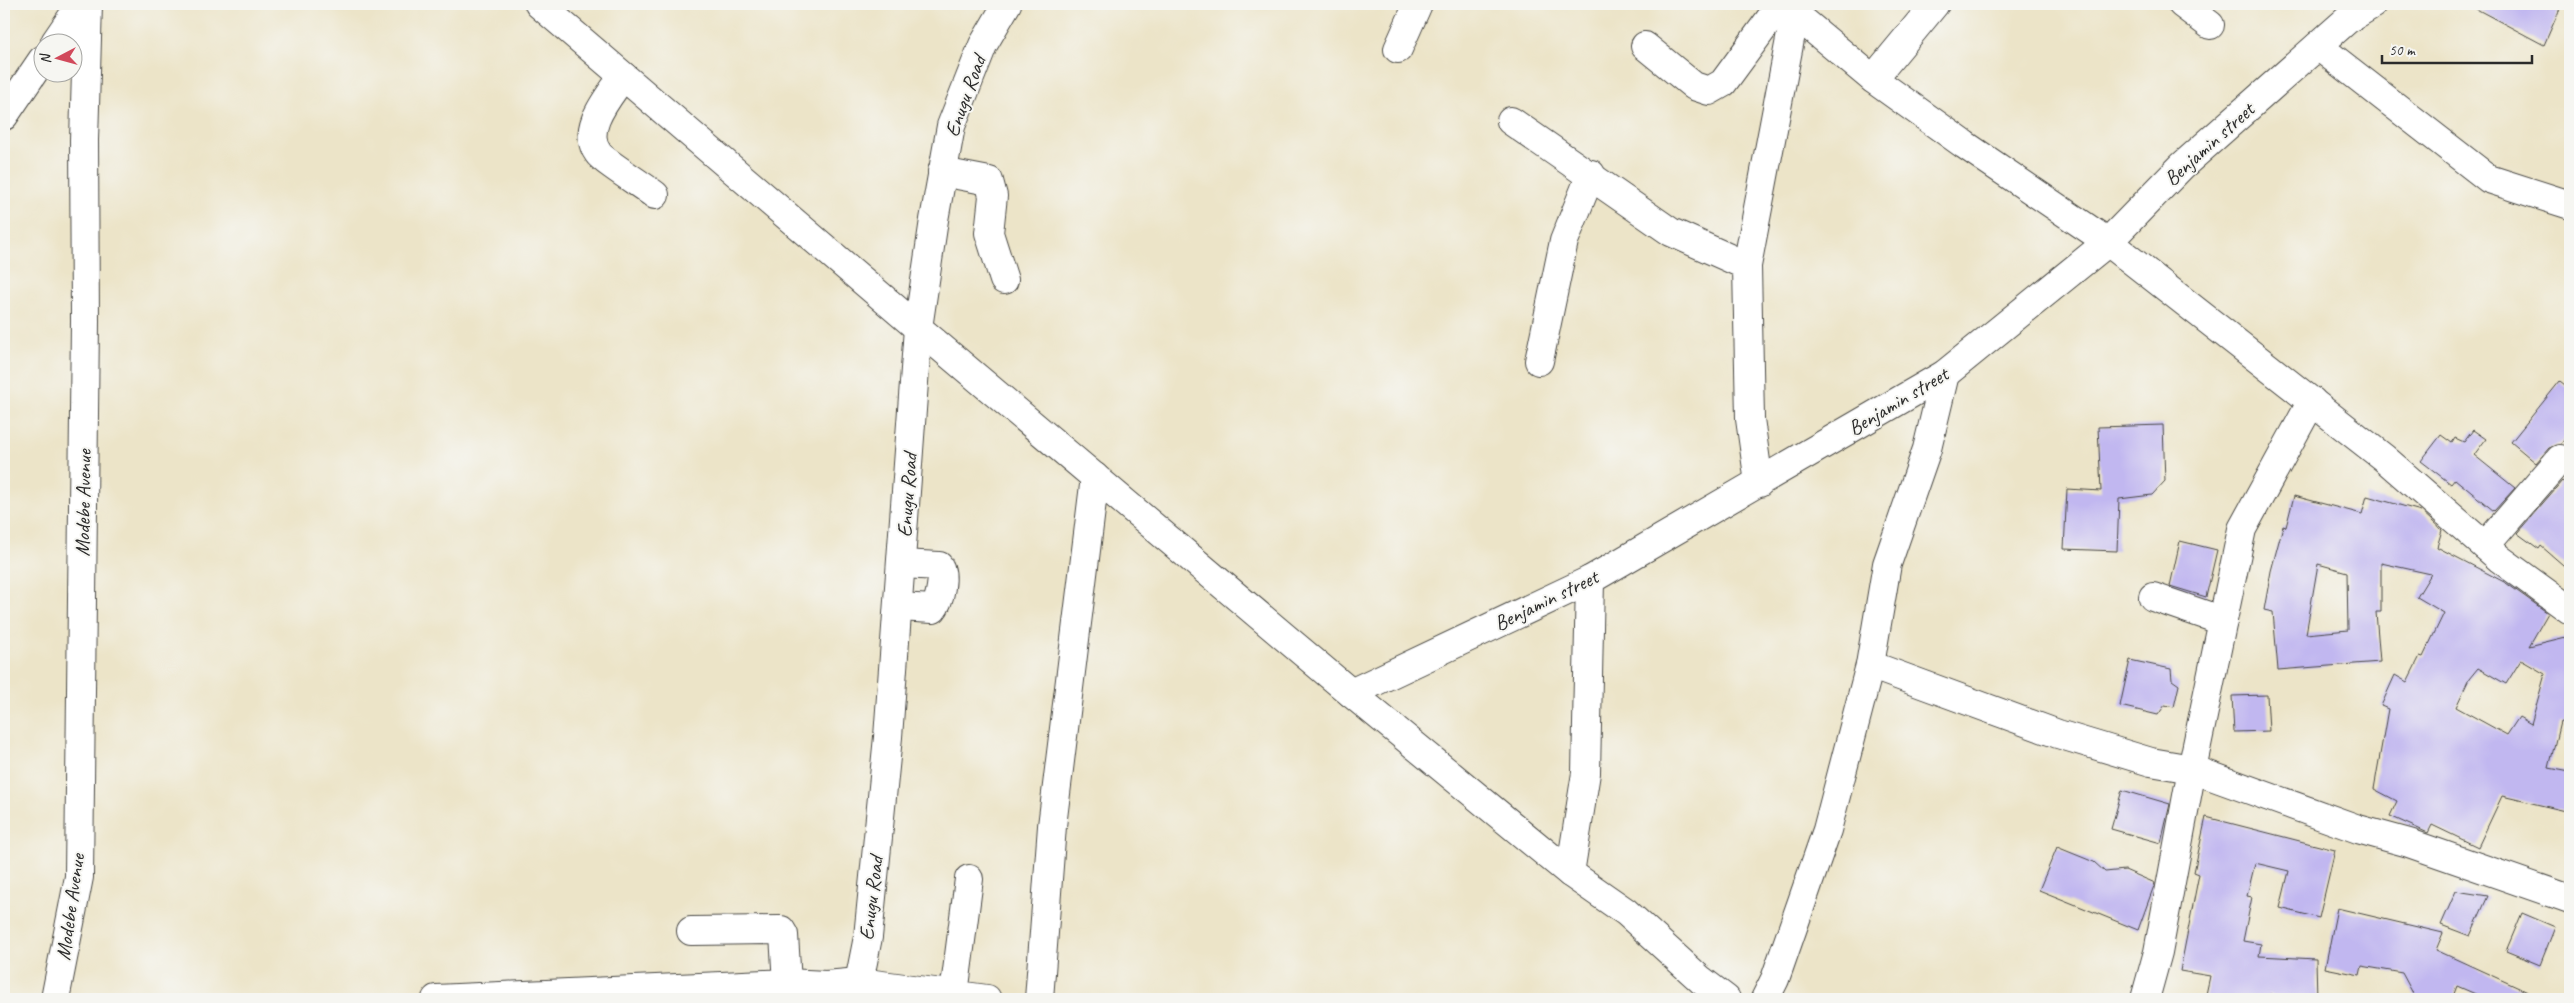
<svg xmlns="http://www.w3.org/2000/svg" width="2574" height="1003" viewBox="0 0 2574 1003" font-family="Caveat,sans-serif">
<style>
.building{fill:#c1b7f0;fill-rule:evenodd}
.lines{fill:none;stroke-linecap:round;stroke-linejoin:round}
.minor-casing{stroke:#484743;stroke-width:30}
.minor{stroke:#fff;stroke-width:28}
.labels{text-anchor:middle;stroke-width:4;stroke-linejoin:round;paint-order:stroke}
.street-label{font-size:21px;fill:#2b2b2b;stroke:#f6f6f2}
</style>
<rect width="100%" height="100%" fill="#f6f6f2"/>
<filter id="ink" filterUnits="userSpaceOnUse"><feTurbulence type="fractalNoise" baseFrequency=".02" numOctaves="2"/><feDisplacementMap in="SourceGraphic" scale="10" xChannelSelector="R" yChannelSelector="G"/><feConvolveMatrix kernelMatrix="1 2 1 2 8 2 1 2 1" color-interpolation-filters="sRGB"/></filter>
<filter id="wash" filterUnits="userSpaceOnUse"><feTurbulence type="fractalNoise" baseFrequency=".0096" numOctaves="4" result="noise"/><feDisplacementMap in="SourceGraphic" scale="20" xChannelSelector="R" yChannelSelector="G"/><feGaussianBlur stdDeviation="1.12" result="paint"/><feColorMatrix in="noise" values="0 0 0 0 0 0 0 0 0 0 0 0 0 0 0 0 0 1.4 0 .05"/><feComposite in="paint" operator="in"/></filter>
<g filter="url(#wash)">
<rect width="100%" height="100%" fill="#ece4c8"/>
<g id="blocks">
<g class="building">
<polygon points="2467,4 2562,4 2544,45"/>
<polygon points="2560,381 2570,389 2570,432 2561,444 2549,448 2536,463 2511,442"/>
<polygon points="2163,425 2165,481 2152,495 2119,499 2117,551 2064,549 2067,489 2101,491 2098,427"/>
<polygon points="2473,430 2486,439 2474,455 2515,488 2494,511 2455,479 2451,484 2421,461 2441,435 2452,443 2455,438 2464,442"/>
<polygon points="2562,481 2570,487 2570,571 2541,546 2539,549 2517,533"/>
<path d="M2294,496L2362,514L2367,496L2421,511L2442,530L2437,547L2506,583L2548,613L2529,646L2570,636V724L2560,722L2549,768L2570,772V812L2502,796L2478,847L2432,825L2428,833L2390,816L2397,801L2374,789L2388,709L2381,706L2395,675L2407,682L2420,656L2423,657L2444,613L2417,597L2431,574L2381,563V612H2376L2380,662L2278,670L2273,612L2264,610L2271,571L2283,526L2286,527ZM2318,564L2347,572L2348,630L2306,634ZM2521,660L2545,674L2531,724L2519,717L2507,735L2456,707L2469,679L2478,668L2506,684Z"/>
<polygon points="2180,541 2217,550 2206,597 2170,586"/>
<polygon points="2130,660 2171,669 2172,680 2179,685 2174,707 2165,705 2158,715 2120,706"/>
<polygon points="2267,695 2269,731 2234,732 2232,696"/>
<polygon points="2122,790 2170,804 2161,843 2111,829"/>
<polygon points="2206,817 2335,850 2319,918 2280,908 2289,871 2255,863 2247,896 2252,897 2243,941 2261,944 2259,956 2316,959 2317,999 2285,999 2270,994 2268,999 2205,999 2210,976 2180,971 2199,874 2194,872"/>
<polygon points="2057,847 2094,862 2105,872 2125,870 2155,883 2138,930 2039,890"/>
<polygon points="2456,891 2488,896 2470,936 2441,925"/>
<polygon points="2337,908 2443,933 2436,950 2543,999 2487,999 2457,986 2452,999 2416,999 2402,973 2362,966 2360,975 2325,968"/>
<polygon points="2522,913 2555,927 2540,965 2506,951"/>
</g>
</g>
</g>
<g filter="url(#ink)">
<use href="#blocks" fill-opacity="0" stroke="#484743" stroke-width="1"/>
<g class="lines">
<defs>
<g id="minor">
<polyline points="539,4 918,328 1351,693 1570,873 1626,912 1701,980 1726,999"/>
<polyline points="1783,4 1873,79 1965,145 2108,242 2384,458 2500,559 2570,610"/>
<polyline points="2182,4 2210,25"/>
<polyline points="55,42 81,4"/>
<polyline points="1645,46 1694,86 1709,91 1723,83 1781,4"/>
<polyline points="2318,46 2489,179 2570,205"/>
<polyline points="1398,49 1418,4"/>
<path d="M623,76C610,96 580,128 598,153C603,161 645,187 655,195"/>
<polyline points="1873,79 1935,4"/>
<polyline points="4,116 42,60"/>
<polyline points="1511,121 1671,232 1747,266"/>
<polyline points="942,172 989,181 993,196 989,233 1004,280"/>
<polyline points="1539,361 1564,241 1591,174"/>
<polyline points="1759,483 1750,419 1747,266 1795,13"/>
<polyline points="2485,546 2560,459"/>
<polyline points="2153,597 2223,621"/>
<path d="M899,607L933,609C940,601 945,575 939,566L902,564"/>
<polyline points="1870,665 2058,734 2151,762 2192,769 2358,829 2409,843 2570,899"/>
<polyline points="1351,693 1590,580 1945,374 2108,242 2182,166 2347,20 2373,4"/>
<polyline points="1570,873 1586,773 1590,580"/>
<polyline points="691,931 781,930 784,935 787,983"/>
<polyline points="954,994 969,879"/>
<polyline points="55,999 79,877 85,321 84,140 88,4"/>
<polyline points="436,999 787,983 826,985 859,982 987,999"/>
<polyline points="859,999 859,982 868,937 888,737 918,328 934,220 951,126 983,45 1007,4"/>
<polyline points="1039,999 1052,826 1095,477"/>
<polyline points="1765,999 1775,979 1827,830 1870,665 1887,564 1927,449 1945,374"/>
<polyline points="2145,999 2158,952 2192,769 2242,529 2312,401"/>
</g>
</defs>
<use href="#minor" class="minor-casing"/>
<use href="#minor" class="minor"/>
</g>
</g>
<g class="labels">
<g class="street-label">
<text transform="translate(965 96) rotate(-70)" y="7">Enugu Road</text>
<text transform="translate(2209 144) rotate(-42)" y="7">Benjamin street</text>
<text transform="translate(1898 401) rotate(-31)" y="7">Benjamin street</text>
<text transform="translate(907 495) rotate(-86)" y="7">Enugu Road</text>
<text transform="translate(83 503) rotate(-89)" y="7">Modebe Avenue</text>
<text transform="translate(1546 600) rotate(-26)" y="7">Benjamin street</text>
<text transform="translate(871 898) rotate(-83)" y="7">Enugu Road</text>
<text transform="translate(70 907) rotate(-82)" y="7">Modebe Avenue</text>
</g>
</g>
<rect width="2574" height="1003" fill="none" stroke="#f6f6f2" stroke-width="20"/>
<g transform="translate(58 58) rotate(264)"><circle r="24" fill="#f6f6f2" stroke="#a5a5a2"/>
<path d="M0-4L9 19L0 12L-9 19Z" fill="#d1495b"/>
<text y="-8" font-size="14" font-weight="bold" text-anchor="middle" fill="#2b2b2b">N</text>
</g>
<path d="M2382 55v8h150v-8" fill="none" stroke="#2b2b2b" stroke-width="2.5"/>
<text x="2389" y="55" font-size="15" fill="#2b2b2b" stroke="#f6f6f2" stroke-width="4" paint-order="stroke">50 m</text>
</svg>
